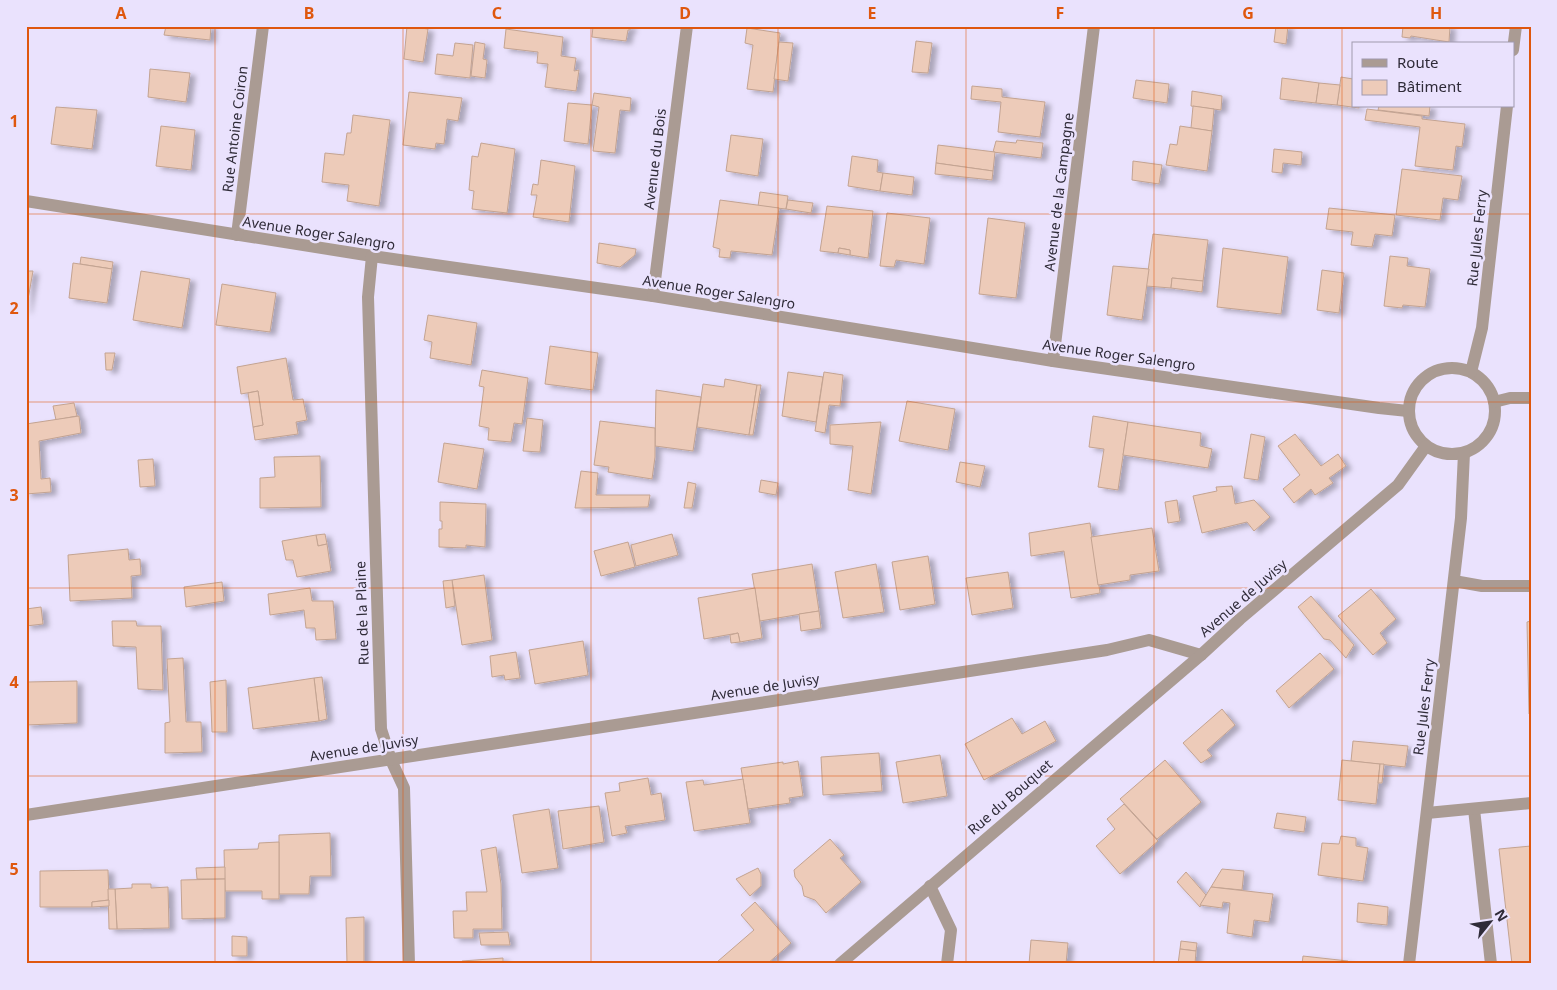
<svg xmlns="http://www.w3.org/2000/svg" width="1557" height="990" viewBox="0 0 1557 990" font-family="'Noto Sans',sans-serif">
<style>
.building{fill:#edcbb9;stroke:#c3a391;filter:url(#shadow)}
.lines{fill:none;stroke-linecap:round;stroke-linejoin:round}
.lane{stroke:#aa9b93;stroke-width:12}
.street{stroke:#aa9b93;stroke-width:12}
.grid{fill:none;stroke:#df570e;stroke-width:1;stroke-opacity:0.55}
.labels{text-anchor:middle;stroke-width:5;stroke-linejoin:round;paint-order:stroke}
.street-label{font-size:14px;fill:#2f2b38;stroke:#eae2fd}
.neatline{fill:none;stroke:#df570e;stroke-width:2}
.grid-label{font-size:16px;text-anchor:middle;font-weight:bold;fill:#df570e}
</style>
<defs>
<filter id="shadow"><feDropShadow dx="5.5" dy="3" stdDeviation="2.5" flood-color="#0004"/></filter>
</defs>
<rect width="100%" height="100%" fill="#eae2fd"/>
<g class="building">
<polygon points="166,26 211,26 210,40 164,35"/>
<polygon points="407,26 428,29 423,62 404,59"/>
<polygon points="593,26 631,26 630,30 628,30 626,41 592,37"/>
<polygon points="1276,26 1288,26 1286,44 1274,42"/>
<polygon points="1403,26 1450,26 1449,42 1411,36 1410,38 1402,37"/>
<polygon points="747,28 780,33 773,92 747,89 753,45 745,43"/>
<polygon points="506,29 563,37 561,56 576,58 574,71 579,70 576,91 545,87 548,64 537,63 538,52 504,48"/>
<polygon points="916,41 932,43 928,73 912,72"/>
<polygon points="475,42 485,44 483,59 487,60 485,78 471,76"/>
<polygon points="779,42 793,43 788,81 774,79"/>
<polygon points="455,43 473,45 470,78 435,74 437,54 453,56"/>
<polygon points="150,69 190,73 186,102 148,97"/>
<polygon points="1341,77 1353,79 1353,106 1359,106 1359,108 1337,105"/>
<polygon points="1282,78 1319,83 1316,103 1280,99"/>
<polygon points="1136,80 1169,84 1167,103 1133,98"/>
<polygon points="1319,83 1340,85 1337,105 1316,103"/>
<polygon points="972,86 1002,89 1002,97 1045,102 1040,137 998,132 1001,102 971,99"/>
<polygon points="1192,91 1222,96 1221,110 1191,106"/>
<polygon points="409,92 462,98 458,121 447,119 444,144 436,143 435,149 403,145"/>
<polygon points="594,93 631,98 630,111 620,110 615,153 593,151 599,107 592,105"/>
<polygon points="568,103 592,105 588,144 564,141"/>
<polygon points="1193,106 1214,109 1212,131 1191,128"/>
<polygon points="1379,106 1430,106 1429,116 1378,110"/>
<polygon points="56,107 97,110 92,149 51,144"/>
<polygon points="1367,109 1422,116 1422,119 1465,124 1462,147 1456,146 1453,170 1415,166 1420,127 1365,120"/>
<polygon points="353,115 390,120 379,206 347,201 349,185 322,182 325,153 344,155 347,133 351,133"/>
<polygon points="161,126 195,130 191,170 156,166"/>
<polygon points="1180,126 1212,131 1207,171 1166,165 1170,144 1177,145"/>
<polygon points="731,135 763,139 758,176 726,171"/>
<polygon points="1017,140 1043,143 1041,158 993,152 996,141 1016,143"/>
<polygon points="481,143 515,149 507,213 472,209 474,191 469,190 472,156 478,157"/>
<polygon points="938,145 995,152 993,171 936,163"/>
<polygon points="1274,149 1302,152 1301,165 1283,163 1282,173 1272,172"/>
<polygon points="852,156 878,160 877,172 883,173 880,191 848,186"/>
<polygon points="541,160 575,166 569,222 533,217 537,195 531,195 533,184 538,185"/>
<polygon points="1133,161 1162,165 1159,184 1132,180"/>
<polygon points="936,163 993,171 992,180 935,174"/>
<polygon points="1402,169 1462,176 1458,200 1443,198 1440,220 1396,215"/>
<polygon points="883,173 914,177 912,195 880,191"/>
<polygon points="760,192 788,196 786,209 758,206"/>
<polygon points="720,200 779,208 772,255 731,251 730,258 719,257 720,249 713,247"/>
<polygon points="788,200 813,203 811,213 786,209"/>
<polygon points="827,206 873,211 868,258 850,255 850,250 839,248 838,253 820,251"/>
<polygon points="1329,208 1395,215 1392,236 1375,234 1372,247 1351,245 1353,232 1326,229"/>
<polygon points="887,213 930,218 924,264 896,260 894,267 880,266"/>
<polygon points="988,218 1025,223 1016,298 979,294"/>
<polygon points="1153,234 1208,240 1203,281 1172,278 1171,288 1146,286"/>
<polygon points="599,243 636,249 635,255 620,267 597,263"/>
<polygon points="839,248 850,250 850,255 838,253"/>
<polygon points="1223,248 1288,257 1281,314 1217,307"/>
<polygon points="1390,256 1408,258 1407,266 1430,269 1425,307 1403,305 1402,308 1384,306"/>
<polygon points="81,257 113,262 112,269 80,264"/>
<polygon points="73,263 112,269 107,303 69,298"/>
<polygon points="1113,266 1149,269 1142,320 1107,315"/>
<polygon points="1322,270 1344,273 1339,313 1317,310"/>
<polygon points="26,271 33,271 26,311"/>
<polygon points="141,271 190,279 182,328 133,320"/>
<polygon points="1172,278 1203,281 1202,292 1171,288"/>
<polygon points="222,284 276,293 270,332 216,325"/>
<polygon points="428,315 477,323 471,365 430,358 432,342 424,340"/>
<polygon points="550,346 598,353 593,390 545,384"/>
<polygon points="105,353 115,353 112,370 106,370"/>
<polygon points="286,358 293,400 303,399 307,420 296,422 298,434 255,440 253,427 263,425 258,391 241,394 237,367"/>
<polygon points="482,370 528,378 522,424 514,423 511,442 488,440 489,428 479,426 484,387 479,386"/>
<polygon points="788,372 823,377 816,422 782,416"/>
<polygon points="824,372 843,375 840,406 829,405 825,433 815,431"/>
<polygon points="725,379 757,385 749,435 697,427 703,384 724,387"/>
<polygon points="757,385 761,385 753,435 749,435"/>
<polygon points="656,390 701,397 693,451 655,446"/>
<polygon points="258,391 263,425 253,427 248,393"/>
<polygon points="907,401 955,409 948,450 899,441"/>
<polygon points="74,403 77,416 56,420 53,406"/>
<polygon points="79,416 81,433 39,441 41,479 50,478 51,492 26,494 26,424"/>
<polygon points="1093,416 1128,422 1118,490 1098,487 1104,449 1089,447"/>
<polygon points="527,418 543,420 540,452 523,451"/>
<polygon points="600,421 655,428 655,457 652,479 608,472 609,467 594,465"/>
<polygon points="881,422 871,494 848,490 853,446 830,444 830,425"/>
<polygon points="1128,422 1201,433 1200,446 1212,449 1208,468 1123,455"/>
<polygon points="1251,434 1265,437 1258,480 1244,478"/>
<polygon points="1295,434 1321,466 1338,454 1346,466 1329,478 1333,483 1315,495 1311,489 1294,503 1283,489 1300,475 1278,446"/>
<polygon points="444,443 484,449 477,489 438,482"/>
<polygon points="320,456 321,507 260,508 260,478 275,477 274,457"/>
<polygon points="153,459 155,486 140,487 138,460"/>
<polygon points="960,462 985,466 980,487 956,482"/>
<polygon points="581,471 598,473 596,495 650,495 648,507 575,508"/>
<polygon points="761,480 778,483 776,495 759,492"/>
<polygon points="688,482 696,484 692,508 684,508"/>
<polygon points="1232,486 1235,504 1254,500 1270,517 1254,531 1247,522 1202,533 1193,496 1217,491 1216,487"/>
<polygon points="1177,500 1180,521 1168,523 1165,502"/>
<polygon points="440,502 486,504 485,547 466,545 466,548 439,547 439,529 442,529 442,521 440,521"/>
<polygon points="1090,523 1100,593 1071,598 1064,551 1031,556 1029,533"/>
<polygon points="1152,528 1159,571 1130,575 1130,580 1098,585 1091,537"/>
<polygon points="325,534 327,544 318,546 316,535"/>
<polygon points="672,534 678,555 636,566 631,545"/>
<polygon points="316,535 318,546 327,544 331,571 297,577 293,560 286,560 282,541"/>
<polygon points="628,542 635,567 601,576 594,551"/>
<polygon points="128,549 129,560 140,559 141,575 131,576 132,598 70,601 68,555"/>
<polygon points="928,556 935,604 900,610 892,562"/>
<polygon points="812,564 819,611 760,621 752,574"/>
<polygon points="876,564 884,612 843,618 835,572"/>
<polygon points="1008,572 1013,608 972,615 966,578"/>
<polygon points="484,575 492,640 462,645 452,580"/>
<polygon points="452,580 455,606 446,608 443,581"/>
<polygon points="222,582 224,601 186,607 184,587"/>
<polygon points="310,588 312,601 333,601 336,639 316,640 315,628 306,628 304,610 270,615 268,594"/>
<polygon points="755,588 762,638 740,642 738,633 704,639 698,598"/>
<polygon points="1371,589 1396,619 1380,633 1387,643 1373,655 1338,616"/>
<polygon points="1311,596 1354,645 1346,658 1330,640 1324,639 1298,607"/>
<polygon points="41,607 43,624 26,626 26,609"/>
<polygon points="819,611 821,628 801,631 799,614"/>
<polygon points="112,621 136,621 137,626 161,626 163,690 138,689 136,647 113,646"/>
<polygon points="1531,621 1531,714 1529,714 1527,622"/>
<polygon points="738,633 740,642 731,643 730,635"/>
<polygon points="583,641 588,675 535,684 529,650"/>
<polygon points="516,652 520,678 505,680 504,675 492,677 490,656"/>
<polygon points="1320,653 1334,669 1289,708 1276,691"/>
<polygon points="183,658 186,722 201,722 202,752 165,753 165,723 170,722 167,659"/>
<polygon points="322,677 327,719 319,721 314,678"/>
<polygon points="314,678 319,721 253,729 248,688"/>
<polygon points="226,680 227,732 212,732 210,682"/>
<polygon points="77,681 77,723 26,725 26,682"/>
<polygon points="1222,709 1235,725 1207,750 1212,756 1201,763 1183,743"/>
<polygon points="1012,718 1022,734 1045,721 1056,741 984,780 965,744"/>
<polygon points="1353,741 1408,746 1405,767 1351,761"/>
<polygon points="879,753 882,791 823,795 821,757"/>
<polygon points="940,755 947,796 903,803 896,762"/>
<polygon points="1165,760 1201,802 1157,839 1120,799"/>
<polygon points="1342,760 1380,764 1376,804 1338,800"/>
<polygon points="798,761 803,796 789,798 790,803 748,809 741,768 783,762 783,764"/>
<polygon points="1380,764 1384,764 1382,783 1378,783"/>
<polygon points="648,778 651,795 661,793 665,820 625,826 627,833 612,836 605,793 620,791 619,783"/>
<polygon points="743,779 750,823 694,831 686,782 703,780 704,785"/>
<polygon points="1124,804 1158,841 1120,874 1096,846 1115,829 1107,819"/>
<polygon points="599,806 604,842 563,849 558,811"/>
<polygon points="549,809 558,868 522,873 513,815"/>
<polygon points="1277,813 1306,817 1304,832 1274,828"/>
<polygon points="330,833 331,876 310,876 309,894 279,894 279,835"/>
<polygon points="1341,836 1356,838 1356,846 1368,848 1363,881 1318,875 1322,843 1339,844"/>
<polygon points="830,839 844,855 840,858 861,882 826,913 815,900 804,896 802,886 795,877 794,870"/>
<polygon points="279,842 279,899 262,899 262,891 225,891 224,850 258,849 259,843"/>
<polygon points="1531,846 1531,964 1512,964 1499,849"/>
<polygon points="496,847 501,884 502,929 473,929 473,938 454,938 453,911 467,911 466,892 487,892 481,850"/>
<polygon points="225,867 225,879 197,879 196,868"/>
<polygon points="758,868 761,874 761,886 750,896 736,879"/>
<polygon points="1222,869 1244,871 1242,890 1211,887"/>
<polygon points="108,870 109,900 92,902 92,907 40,907 40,871"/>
<polygon points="1186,872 1206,895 1200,907 1177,882"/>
<polygon points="225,879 225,918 182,919 181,880"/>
<polygon points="132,884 151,884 151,888 168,887 169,928 117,929 115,889 132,888"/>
<polygon points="1211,887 1273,894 1269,922 1254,920 1252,937 1227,933 1230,903 1223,902 1222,908 1200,905"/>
<polygon points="108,889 115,889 117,929 109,929"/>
<polygon points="109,900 109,906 92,907 92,902"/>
<polygon points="755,902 791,943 767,964 718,964 717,962 754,930 741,915"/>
<polygon points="1358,903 1388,907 1387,925 1357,922"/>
<polygon points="364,917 364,964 347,964 346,918"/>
<polygon points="508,932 510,945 481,945 479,933"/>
<polygon points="232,936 247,937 247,956 232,956"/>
<polygon points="1031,940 1068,943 1066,964 1029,964"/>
<polygon points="1181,941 1197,943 1196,951 1180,949"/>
<polygon points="1180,949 1196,951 1195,964 1178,964"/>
<polygon points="1303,956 1348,961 1347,964 1302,964"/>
<polygon points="503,958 503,964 462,964 462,961"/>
</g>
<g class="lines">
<g class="lane">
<polyline points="1454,581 1482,586 1531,586"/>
<polyline points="1474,809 1491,964"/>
<polyline points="1427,813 1531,803"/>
</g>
<g class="street">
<polyline points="1513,50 1516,26"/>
<polyline points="26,201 372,256 653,296 1053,361 1379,408 1408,411"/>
<polyline points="237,235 263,26"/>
<polyline points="372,256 368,297 381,729 391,760 404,788 409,964"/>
<polyline points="653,296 687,26"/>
<polyline points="1053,361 1094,26"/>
<circle cx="1452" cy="411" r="43"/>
<polyline points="1471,372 1482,328 1507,106"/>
<polyline points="1494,402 1510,398 1531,398"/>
<polyline points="26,815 1107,650 1149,640 1201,655"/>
<polyline points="930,886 951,930 947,964"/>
<polyline points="840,964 1201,655 1240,619 1398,485 1426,446"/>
<polyline points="1409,964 1461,518 1464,453"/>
</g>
</g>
<path class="grid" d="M215,26V964M403,26V964M591,26V964M778,26V964M966,26V964M1154,26V964M1342,26V964M26,214H1531M26,402H1531M26,588H1531M26,776H1531"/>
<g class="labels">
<g class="street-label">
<text transform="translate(235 129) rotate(-83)" y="5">Rue Antoine Coiron</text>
<text transform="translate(655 159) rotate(-83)" y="5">Avenue du Bois</text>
<text transform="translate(1059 192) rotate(-83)" y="5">Avenue de la Campagne</text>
<text transform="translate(319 233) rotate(9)" y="5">Avenue Roger Salengro</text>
<text transform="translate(1477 238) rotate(-84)" y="5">Rue Jules Ferry</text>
<text transform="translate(719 292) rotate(9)" y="5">Avenue Roger Salengro</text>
<text transform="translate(1119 355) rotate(8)" y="5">Avenue Roger Salengro</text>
<text transform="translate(1243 598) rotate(-41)" y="5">Avenue de Juvisy</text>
<text transform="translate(362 613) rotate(-92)" y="5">Rue de la Plaine</text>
<text transform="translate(765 687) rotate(-9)" y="5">Avenue de Juvisy</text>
<text transform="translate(1424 707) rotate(-83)" y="5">Rue Jules Ferry</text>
<text transform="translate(364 748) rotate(-9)" y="5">Avenue de Juvisy</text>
<text transform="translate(1010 797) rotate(-41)" y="5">Rue du Bouquet</text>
</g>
</g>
<rect width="1557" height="990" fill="none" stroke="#eae2fd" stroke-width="55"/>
<rect x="1352" y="42" width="162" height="65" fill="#eae2fd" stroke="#9f99ae"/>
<rect x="1362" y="59" width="25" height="8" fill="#aa9b93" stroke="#9f99ae"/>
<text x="1397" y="68" font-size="15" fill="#2f2b38">Route</text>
<rect x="1362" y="80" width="25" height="15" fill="#edcbb9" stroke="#9f99ae"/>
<text x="1397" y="92" font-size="15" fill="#2f2b38">Bâtiment</text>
<g transform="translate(1490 922) rotate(60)" stroke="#eae2fd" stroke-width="4" paint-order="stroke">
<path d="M0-4L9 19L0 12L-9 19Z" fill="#2f2b38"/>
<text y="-8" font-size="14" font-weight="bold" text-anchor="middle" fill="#2f2b38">N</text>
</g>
<rect x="28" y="28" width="1502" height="934" class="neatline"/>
<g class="grid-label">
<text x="121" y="19">A</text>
<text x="309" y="19">B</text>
<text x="497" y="19">C</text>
<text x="685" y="19">D</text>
<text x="872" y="19">E</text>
<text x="1060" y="19">F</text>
<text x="1248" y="19">G</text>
<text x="1436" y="19">H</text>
<text x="14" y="127">1</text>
<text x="14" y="314">2</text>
<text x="14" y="501">3</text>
<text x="14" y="688">4</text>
<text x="14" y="875">5</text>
</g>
</svg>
